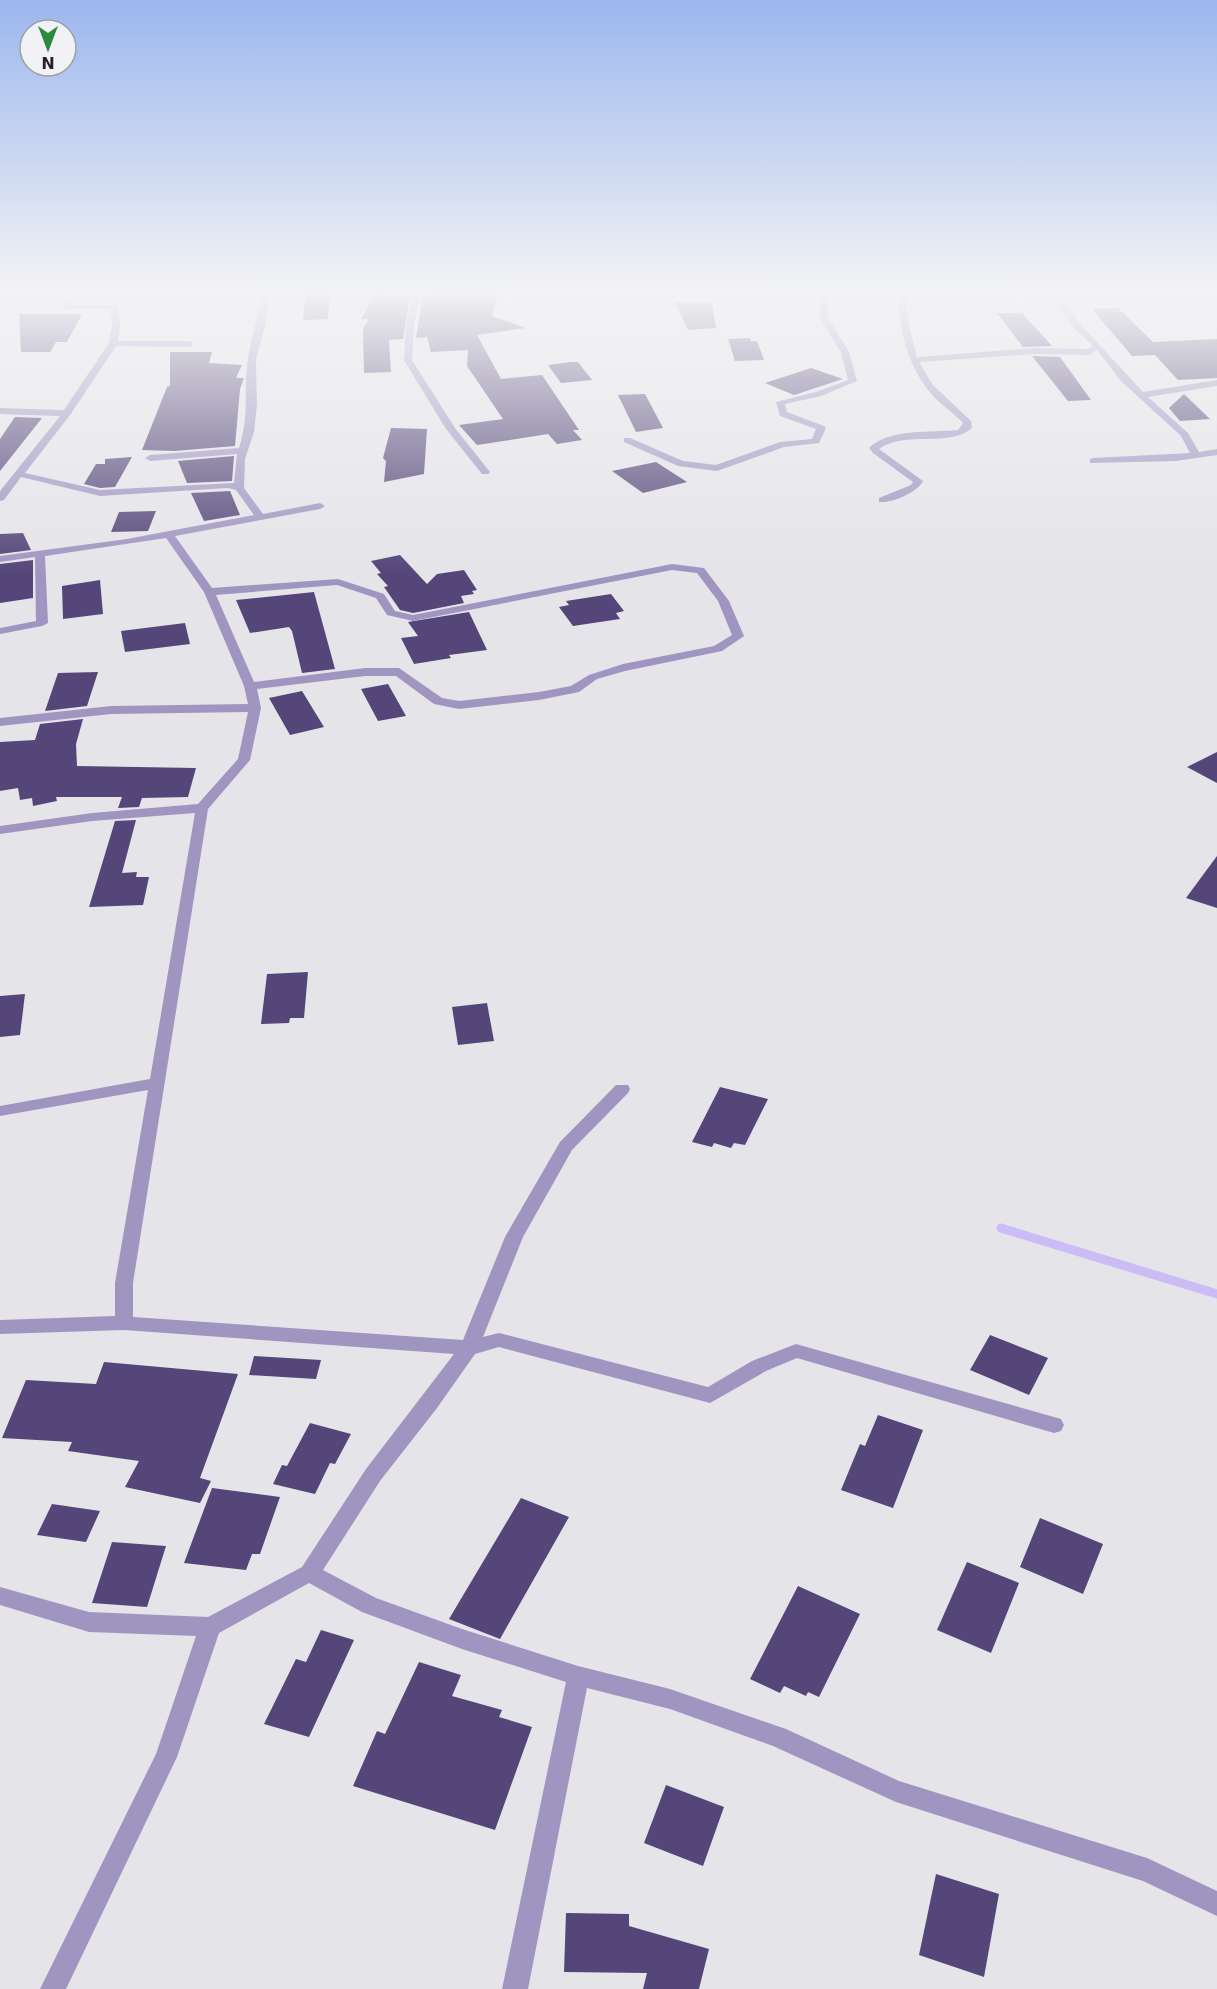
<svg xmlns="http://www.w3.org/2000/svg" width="1217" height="1989" viewBox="0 0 1217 1989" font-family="'DejaVu Sans',sans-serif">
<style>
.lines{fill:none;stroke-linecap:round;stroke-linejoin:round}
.stream{stroke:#cbbcf6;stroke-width:9}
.building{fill:#544678}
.minor{fill:#a095c1;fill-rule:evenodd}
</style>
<rect width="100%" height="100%" fill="#e5e4e9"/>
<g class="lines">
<polyline class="stream" points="1001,1228 1217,1294"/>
</g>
<g class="building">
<polygon points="306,294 330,294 328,319 303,320"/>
<polygon points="431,294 498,294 492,316 526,328 477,335 501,379 542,375 579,430 573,430 582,440 557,444 548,434 477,445 459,425 503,419 467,366 468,350 431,352 427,337 416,338 423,296 430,296"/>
<polygon points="374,295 410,296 403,339 389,340 391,372 364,373 363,329 369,319 361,319"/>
<polygon points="675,302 712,302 716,328 688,330"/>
<polygon points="1118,308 1153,342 1217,339 1217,378 1178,380 1155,355 1132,356 1092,309"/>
<polygon points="997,313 1022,313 1052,346 1023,347"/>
<polygon points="19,314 82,314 67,342 56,342 50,352 21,352"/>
<polygon points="750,338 751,341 757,341 764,360 735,361 728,339"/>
<polygon points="170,352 212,352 209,363 242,365 236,378 244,378 240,389 235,446 174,451 142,450 167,387 170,386"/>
<polygon points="1032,356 1060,357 1091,400 1068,401"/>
<polygon points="570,362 578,362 592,380 561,383 548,365"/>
<polygon points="811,368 843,379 794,395 765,383"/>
<polygon points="645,394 663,428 636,432 618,395"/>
<polygon points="1184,394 1210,419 1180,421 1169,408"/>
<polygon points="15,417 42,418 0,471 0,439"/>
<polygon points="391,428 427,429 424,474 384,482 386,461 383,458"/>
<polygon points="234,456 232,481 187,483 178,461"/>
<polygon points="132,457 115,487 100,488 84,484 96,464 105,464 105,459"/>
<polygon points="656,462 687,482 643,493 612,471"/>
<polygon points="230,491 240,515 204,521 191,493"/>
<polygon points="156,511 148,531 111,532 119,512"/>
<polygon points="23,533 31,550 0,554 0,534"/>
<polygon points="400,555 427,584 437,574 464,570 477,590 472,591 474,594 461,596 464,603 413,613 400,610 384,587 388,586 377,574 381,573 371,561"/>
<polygon points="33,560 33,598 0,603 0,564"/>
<polygon points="100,580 103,614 63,619 62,586"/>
<polygon points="314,592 335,669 302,673 292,631 289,627 250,633 236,600"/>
<polygon points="611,594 624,611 616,613 620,619 573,626 559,607 569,605 566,601"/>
<polygon points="469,612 487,650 449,655 451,658 414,664 401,638 418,636 408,622"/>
<polygon points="185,623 190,644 125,652 121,631"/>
<polygon points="98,672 87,706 45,711 58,673"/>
<polygon points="388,684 406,716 378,721 361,689"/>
<polygon points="302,691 324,727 290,735 269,698"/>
<polygon points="83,719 76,744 77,766 196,768 188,797 142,798 139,807 118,808 122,797 56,797 57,801 33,806 32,798 20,800 18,788 0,791 0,742 35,740 40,724"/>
<polygon points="1217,752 1217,783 1187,767"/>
<polygon points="136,820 122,873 137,872 136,877 149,877 143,905 89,907 115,821"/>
<polygon points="1217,856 1217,908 1186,898"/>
<polygon points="308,972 304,1018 290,1018 289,1023 261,1024 267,974"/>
<polygon points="25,994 20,1035 0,1037 0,996"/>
<polygon points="487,1003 494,1041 458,1045 452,1007"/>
<polygon points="720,1087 768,1099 745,1145 734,1143 731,1148 714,1143 712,1147 692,1142"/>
<polygon points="990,1335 1048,1358 1029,1395 970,1370"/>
<polygon points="254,1356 321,1360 316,1379 249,1375"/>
<polygon points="104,1362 238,1374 200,1478 211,1481 200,1503 125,1487 139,1461 68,1451 72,1442 2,1438 26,1380 96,1384"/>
<polygon points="878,1415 923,1430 893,1508 841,1490 860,1444 865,1446"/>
<polygon points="310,1423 351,1434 335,1464 330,1463 315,1494 273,1484 282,1465 287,1466"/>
<polygon points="212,1488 280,1497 260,1554 252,1554 246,1570 184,1563"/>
<polygon points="521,1498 569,1517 500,1639 449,1619"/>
<polygon points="52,1504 100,1511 86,1542 37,1535"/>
<polygon points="1040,1518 1103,1544 1083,1594 1020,1567"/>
<polygon points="112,1542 166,1546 147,1607 92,1603"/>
<polygon points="967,1562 1019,1583 991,1653 937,1630"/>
<polygon points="798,1586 860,1614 819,1697 808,1692 806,1696 784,1686 780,1693 750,1679"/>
<polygon points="321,1630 354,1640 309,1737 264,1724 296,1659 306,1662"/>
<polygon points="419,1662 461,1675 452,1696 502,1710 499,1717 532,1727 495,1830 353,1786 377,1731 385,1734"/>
<polygon points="666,1785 724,1807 703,1866 644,1843"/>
<polygon points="936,1874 999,1894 984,1977 919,1955"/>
<polygon points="566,1913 629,1914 629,1926 709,1949 699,1989 643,1989 647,1973 564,1972"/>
</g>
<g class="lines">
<g class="minor">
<path d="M67,294H75L71,305H117L120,325L118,341H190L194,344L190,347L116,346L70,415L25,473L100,490L234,483L237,454L150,461L145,458L150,455L239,448C250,414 243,391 248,359C251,337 259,317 262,294H270L267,318L256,360L257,405L254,432L245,459L244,488L263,514L320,503L325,506L320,509L175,536L212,588L338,579L384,594L395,611L413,615L672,564L704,568L729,601L744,636L722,651L625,671L597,679L579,692L539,700L459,709L434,704L396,676H365L257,689L261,708L250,760L208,809L133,1283V1317L463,1340L505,1237L560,1142L616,1085H628L630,1089L628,1093L572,1150L523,1237L483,1337L499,1333L708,1387L752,1361L796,1344L1054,1417L1061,1419L1064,1425L1061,1431L1054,1433L797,1358L766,1371L710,1403L499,1347L475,1354L437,1408L380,1481L323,1570L376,1598L462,1629L578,1666L670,1689L786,1729L899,1781L1147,1858L1217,1891V1916L1143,1881L896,1802L773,1746L670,1709L587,1688L528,1989H502L566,1682L462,1649L362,1612L309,1583L219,1633L177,1757L66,1989H40L156,1754L196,1636L89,1632L0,1605V1587L89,1612L208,1617L302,1567L366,1469L454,1354L124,1330L0,1334V1320L115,1316V1283L148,1090L0,1116V1106L150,1079L195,813L92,821L0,834V826L92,813L198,804L238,759L248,712L111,714L0,726V718L111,706L248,704L244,686L204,592L166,538L45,556L48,623L42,626L0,634V628L36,621L35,557L0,562V556L127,539L254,515L236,490L228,488L100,496L21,477L4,500L0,501V491L60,416L0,414V408L64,410L109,343L112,325L110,309H63ZM672,570L697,573L718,601L732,635L714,646L623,664L589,675L571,686L539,692L459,701L442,698L399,668H365L254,682L216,595L337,585L376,598L387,615L413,621Z"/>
<polygon points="413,294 421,294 414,325 412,360 455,428 490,472 488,474 482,474 446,429 404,360 406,325"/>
<polygon points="821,294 829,294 828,318 849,352 857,381 821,396 785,404 787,412 824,426 826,428 819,443 784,447 717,471 678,466 624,442 624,438 630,438 683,461 716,465 780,442 812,439 816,429 780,416 776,402 816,392 848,380 841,352 820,318"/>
<path d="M898,294H906L908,322L917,357L1035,348L1087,349L1093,346L1074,328L1053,296H1017L1013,294H1065L1061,296L1080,324L1143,392L1217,380V386L1148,397L1188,433L1199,452L1217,449V455L1176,461L1090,463V459L1093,458L1190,453L1181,436L1121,381L1097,350L1089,355L1035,354L919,362L933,385L971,421L972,428C950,448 905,430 879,449L923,481C917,493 892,503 879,502V498L911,485L913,482L873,453L869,448C889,428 931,433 958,430L963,423C955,414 944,407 935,398C908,369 900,333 898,294Z"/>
</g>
</g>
<linearGradient id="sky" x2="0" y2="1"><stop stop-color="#9cb7ee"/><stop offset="0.51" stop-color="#f3f3f5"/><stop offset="1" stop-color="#f3f3f5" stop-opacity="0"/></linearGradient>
<rect width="1217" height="573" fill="url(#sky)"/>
<g transform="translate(48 48) rotate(180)"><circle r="28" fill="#f2f2f6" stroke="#a0a0a2" stroke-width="1.5"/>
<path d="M0-4.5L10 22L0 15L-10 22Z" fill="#2c8a3c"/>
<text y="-9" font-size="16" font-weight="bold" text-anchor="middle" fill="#242425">N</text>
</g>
</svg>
